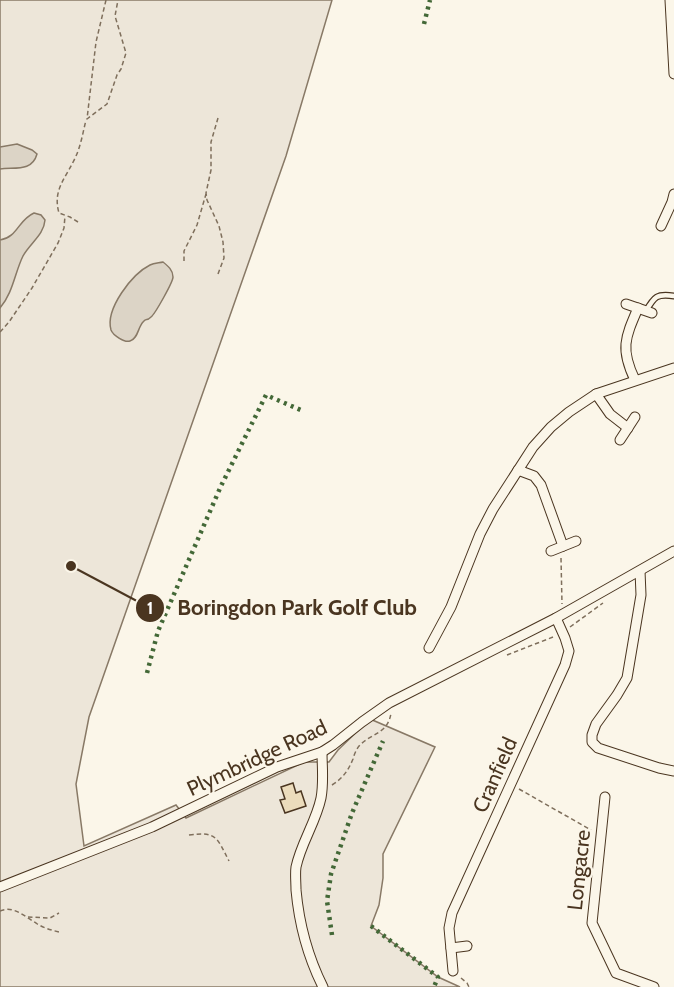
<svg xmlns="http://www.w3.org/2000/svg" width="674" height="987" viewBox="0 0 674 987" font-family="Cabin,sans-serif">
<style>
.green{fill:#ede6d9;stroke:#887966;stroke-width:1.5}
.water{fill:#dcd4c6;stroke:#887966;stroke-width:1.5}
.building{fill:#ecdcbc;stroke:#4a3520;stroke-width:1.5}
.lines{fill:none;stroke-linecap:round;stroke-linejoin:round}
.lane-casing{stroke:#4a3520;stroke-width:7}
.street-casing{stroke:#4a3520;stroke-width:11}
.path{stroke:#7f6f5c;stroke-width:1.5;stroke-dasharray:4.5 3;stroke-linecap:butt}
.lane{stroke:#fbf6e9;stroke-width:4.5}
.street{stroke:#fbf6e9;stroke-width:9}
.hedge{stroke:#436837;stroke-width:4.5;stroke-dasharray:3 4.5;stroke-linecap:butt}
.labels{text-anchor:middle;stroke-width:4.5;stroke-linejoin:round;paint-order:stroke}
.street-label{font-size:21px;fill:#4a3520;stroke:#fbf6e9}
.leader{fill:none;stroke:#4a3520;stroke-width:2}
.callout-dot{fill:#4a3520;stroke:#fbf6e9;stroke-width:2}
.mark-label{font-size:18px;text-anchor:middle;font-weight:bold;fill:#fff}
.callout-label{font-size:22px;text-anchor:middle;font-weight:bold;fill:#4a3520;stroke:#fbf6e9;stroke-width:4.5;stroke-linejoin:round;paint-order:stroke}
</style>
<rect width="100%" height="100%" fill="#fbf6e9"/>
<polygon class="green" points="0,0 332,0 286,156 89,717 76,784 84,846 176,805 186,818 304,762 329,762 338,750 370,719 435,747 383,854 383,878 379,905 371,926 438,977 460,987 0,987"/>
<g class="water">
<path d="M17,144L32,150L37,154C32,172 15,167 0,169V147Z"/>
<path d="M34,213L41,215L45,220C44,235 30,243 23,256C15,272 13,293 0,308V240C18,237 18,220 34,213Z"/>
<path d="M163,262C168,266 173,270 173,277C173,282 155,314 151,317C146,322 147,317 143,322C138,327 138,339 130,341C124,343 113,335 111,330C105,309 132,274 150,265C154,263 159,263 163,262Z"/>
</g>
<polygon class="building" points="293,783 296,793 301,791 306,806 285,813 280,800 285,799 281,787"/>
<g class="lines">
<defs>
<path id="lane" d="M646,311C654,297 657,293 674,296"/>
<g id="street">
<polyline points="670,0 674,74"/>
<polyline points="661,226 672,202 674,194"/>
<polyline points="626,304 652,313"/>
<path d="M635,380C620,349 625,338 638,308"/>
<polyline points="596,394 610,414 628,428"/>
<polyline points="620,440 635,417"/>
<polyline points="518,470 534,476 541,485 563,546"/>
<polyline points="551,551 576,541"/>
<polyline points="640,571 641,595 627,678 617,695 596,724 592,735 592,742 598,748 659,768 674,771"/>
<polyline points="429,648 451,607 480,534 493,509 533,447 551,427 569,412 596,394 674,368"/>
<path d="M322,752C322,767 324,782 321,798C316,822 301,843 296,867C295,874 296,882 296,890C299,923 308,957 323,987"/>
<polyline points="605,797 592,923 616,973 654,987"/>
<polyline points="0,887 152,827 277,767 322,752 333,745 362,722 389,703 556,618 674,551"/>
<polyline points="451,948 467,946"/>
<polyline points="453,971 449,928 452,913 565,665 569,651 565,638 556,618"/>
</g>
</defs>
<use href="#lane" class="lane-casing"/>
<use href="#street" class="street-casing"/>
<g class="path">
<polyline points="106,0 96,42 87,119 107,104 117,75 121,69 126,53 115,16 118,0"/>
<path d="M78,222L70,217L59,213C52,189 67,177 76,156C81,145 83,132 86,120"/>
<polyline points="184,261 184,251 197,225 206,194"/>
<polyline points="218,274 224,258 223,242 219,226 207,200 206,193 211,170 211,142 218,118"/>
<polyline points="0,332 9,322 32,288 58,243 64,228 65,216"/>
<polyline points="561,558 562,604"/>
<polyline points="570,627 603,603"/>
<polyline points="507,655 553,637"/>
<path d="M332,785C343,778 348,771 353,759C354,755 356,750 359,746C371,733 388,734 391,713"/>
<polyline points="519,789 591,830"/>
<path d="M189,835C217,831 217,838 229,861"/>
<path d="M0,911C14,905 25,917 36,923C43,928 51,930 59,932"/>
<polyline points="28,917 50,918 59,913"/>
<polyline points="461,978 467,983 469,987"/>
</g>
<use href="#lane" class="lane"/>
<use href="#street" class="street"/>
<g class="hedge">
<polyline points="424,24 430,0"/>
<polyline points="147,673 158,631 221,486 266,395 303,411"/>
<polyline points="371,926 438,977 434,987"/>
<polyline points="332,935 327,901 331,874 352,813 383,741"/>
</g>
</g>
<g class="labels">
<g class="street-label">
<text transform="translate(257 758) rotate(-25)" y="7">Plymbridge Road</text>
<text transform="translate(495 775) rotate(-66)" y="7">Cranfield</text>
<text transform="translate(579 870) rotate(-84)" y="7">Longacre</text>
</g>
</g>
<path class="leader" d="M71 566L150 608"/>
<g class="callout-dot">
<circle cx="71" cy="566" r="6"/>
<circle cx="150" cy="608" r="15"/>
</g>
<g class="mark-label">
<text x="150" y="614">1</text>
</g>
<g class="callout-label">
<text x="297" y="615">Boringdon Park Golf Club</text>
</g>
</svg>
